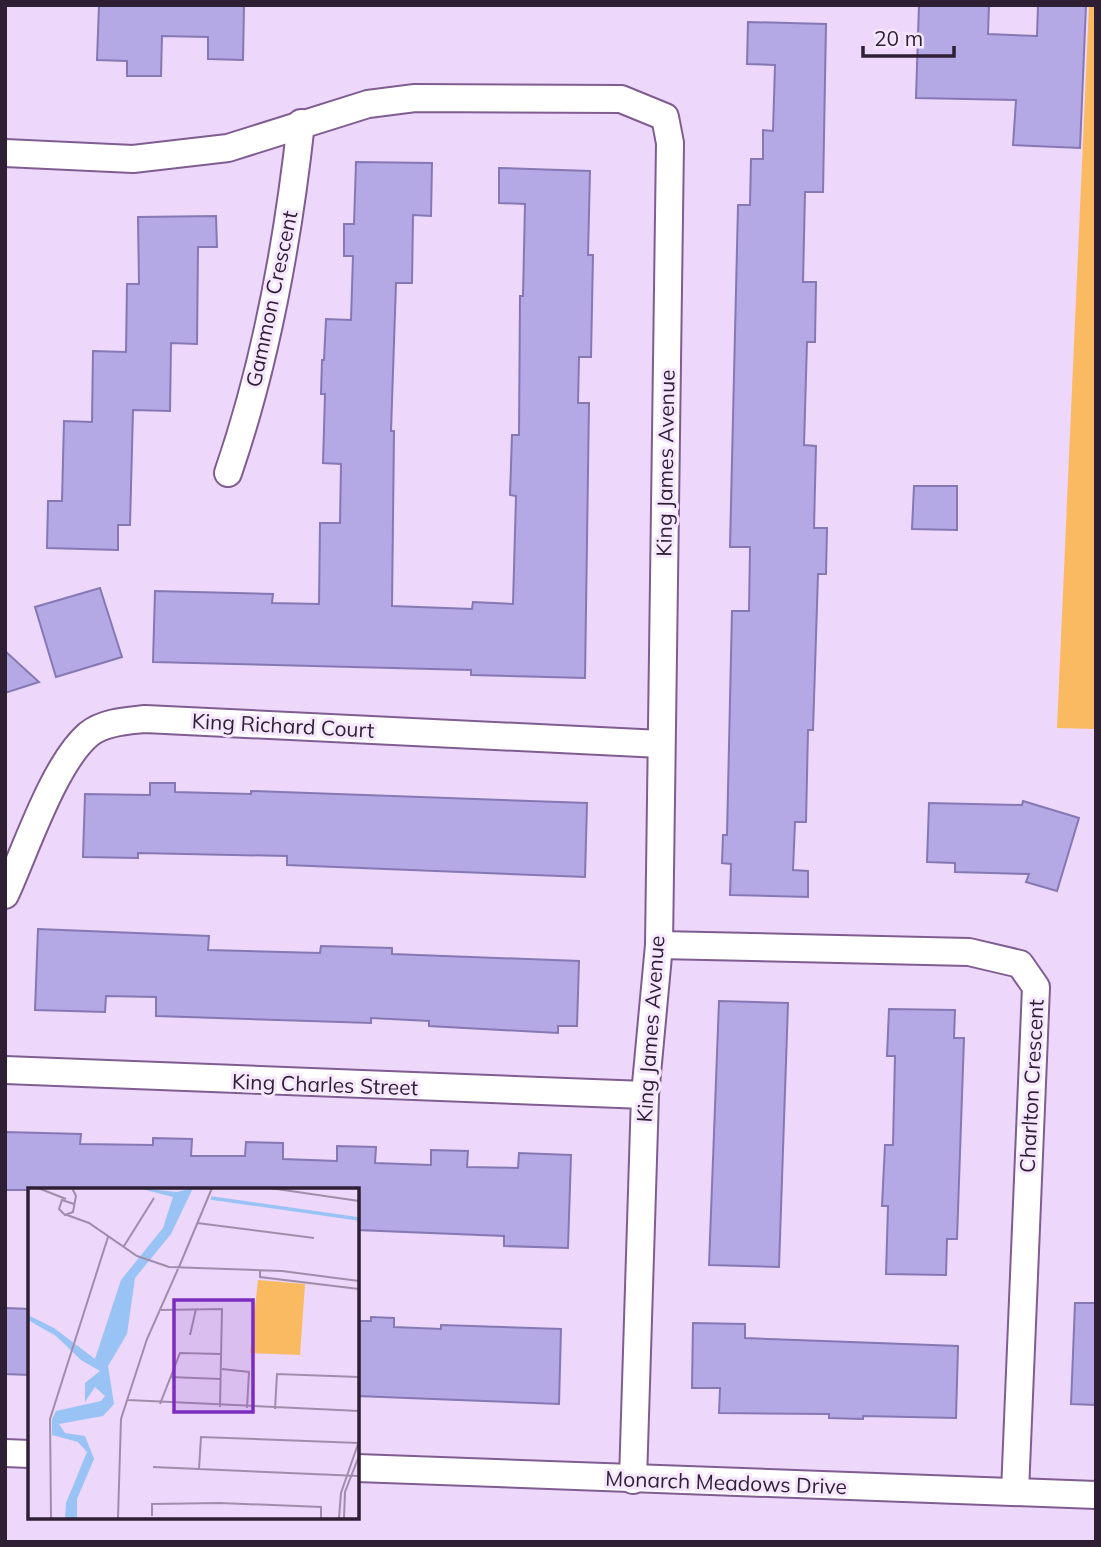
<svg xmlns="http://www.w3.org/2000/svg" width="1101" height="1547" viewBox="0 0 1101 1547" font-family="Mulish,sans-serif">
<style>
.green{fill:#faba61}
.building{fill:#b4a8e5;stroke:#8578b3;stroke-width:2}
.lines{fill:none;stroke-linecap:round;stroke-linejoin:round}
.street-casing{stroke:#7f5d91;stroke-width:30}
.street{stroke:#fff;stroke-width:26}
.labels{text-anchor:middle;stroke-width:6;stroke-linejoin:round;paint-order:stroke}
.street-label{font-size:21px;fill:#2e1f35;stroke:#f6e7ff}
.inset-river{fill:none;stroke:#9ac3f5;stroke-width:3.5}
.inset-road{fill:none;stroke:#a18dab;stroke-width:2}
.view{fill:#7b2cbf;fill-opacity:0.15;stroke:#7b2cbf;stroke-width:3.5}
.inset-edge{fill:none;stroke:#2e1f35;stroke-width:3.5}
</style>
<rect width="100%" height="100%" fill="#edd7fa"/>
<polygon class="green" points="1089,5 1096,5 1096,729 1057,728"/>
<g class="building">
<polygon points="99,5 244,5 243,60 208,59 208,37 162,36 161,76 127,76 127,61 97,60"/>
<polygon points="919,5 989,5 988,34 1037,36 1038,5 1086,5 1080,148 1013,145 1016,100 916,98"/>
<polygon points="748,22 826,24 823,192 805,192 803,282 816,282 815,342 807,342 804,445 816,446 814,528 827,528 826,574 818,574 813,730 808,730 806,822 795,822 793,870 808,871 808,897 730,895 731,864 722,863 723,835 727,835 732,611 749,611 750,547 730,547 738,205 750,205 751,159 763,159 763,130 773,131 775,65 747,64"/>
<polygon points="356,162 432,163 431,216 413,215 412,283 396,283 391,431 394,431 392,606 472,609 473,602 513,604 516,496 510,495 512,435 519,435 520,296 523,296 525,204 499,203 499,168 590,171 588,255 593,255 591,357 579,357 578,403 589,403 585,678 471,675 471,670 153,662 155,591 273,594 272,603 319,604 320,523 340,523 341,464 323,463 325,394 321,394 322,360 324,360 326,319 351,320 353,256 344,256 344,224 354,224"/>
<polygon points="216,216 217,247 198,247 197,344 171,343 170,411 133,410 130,525 118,525 118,550 47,548 48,501 62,501 64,421 92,422 93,351 126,352 127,284 139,284 138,217"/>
<polygon points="914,486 957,486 957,530 912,529"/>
<polygon points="100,588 122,657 56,677 35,607"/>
<polygon points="5,651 39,682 5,693"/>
<polygon points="150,783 175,783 175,792 251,794 251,791 587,803 585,877 287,865 287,856 138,853 138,858 83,857 85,794 150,795"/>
<polygon points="1023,801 1079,818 1057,891 1026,882 1029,874 955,872 955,863 927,862 929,803 1022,805"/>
<polygon points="38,929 209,936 208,950 320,953 321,946 392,948 392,954 579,961 577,1026 558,1026 558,1033 429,1026 429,1021 371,1018 371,1023 156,1016 156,997 106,996 105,1012 35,1010"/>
<polygon points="719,1001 788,1003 779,1267 709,1265"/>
<polygon points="889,1009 955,1010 954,1038 964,1038 957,1239 947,1239 946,1275 886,1274 888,1206 882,1206 885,1145 893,1145 895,1056 887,1056"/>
<polygon points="5,1132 81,1134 80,1144 153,1145 153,1138 192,1139 191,1156 245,1156 246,1142 283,1143 283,1159 337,1161 337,1146 376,1147 375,1163 431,1165 431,1150 468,1151 467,1167 518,1168 519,1153 571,1155 568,1248 504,1246 504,1236 357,1230 357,1190 5,1190"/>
<polygon points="1075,1303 1096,1303 1096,1405 1071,1404"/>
<polygon points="5,1308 30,1309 30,1375 5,1374"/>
<polygon points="371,1317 394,1318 394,1327 441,1329 441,1325 561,1329 559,1404 357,1396 357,1321 371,1321"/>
<polygon points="693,1323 745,1324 745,1338 958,1346 956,1418 863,1416 863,1419 829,1418 829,1414 719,1413 720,1388 692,1388"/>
</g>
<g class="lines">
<defs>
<g id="street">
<polyline points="5,153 133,159 228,148 368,104 415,98 621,99 665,117 670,143 659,945 645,1095 633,1480"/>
<path d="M228,473C267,360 288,241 301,123"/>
<path d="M5,895C25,852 54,763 89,734C104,722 127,721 145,719L661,744"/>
<polyline points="659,945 969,952 1020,964 1036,987 1015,1492"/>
<polyline points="5,1070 645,1095"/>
<polyline points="5,1453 30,1454"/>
<polyline points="357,1468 1096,1495"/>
</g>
</defs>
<use href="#street" class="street-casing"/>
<use href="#street" class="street"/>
</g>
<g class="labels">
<g class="street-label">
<text transform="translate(272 299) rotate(-78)" y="7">Gammon Crescent</text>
<text transform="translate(666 463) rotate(-89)" y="7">King James Avenue</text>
<text transform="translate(283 726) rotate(3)" y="7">King Richard Court</text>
<text transform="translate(651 1029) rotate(-86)" y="7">King James Avenue</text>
<text transform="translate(325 1085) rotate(2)" y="7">King Charles Street</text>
<text transform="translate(1032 1086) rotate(-87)" y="7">Charlton Crescent</text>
<text transform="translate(726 1483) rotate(2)" y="7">Monarch Meadows Drive</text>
</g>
</g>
<g transform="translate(28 1188)">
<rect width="331" height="331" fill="#edd7fa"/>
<path d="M230,92L277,96L272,167L222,165Z" fill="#faba61"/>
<path d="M110,0L149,4L165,0L143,46L107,90L99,146L80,178L86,216L75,228L31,236L37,245L57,248L66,271L49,311V330H37L38,315L59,264L50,254L24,247V231L28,223L73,213L77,208L67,199L57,214V195L72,183L53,172L28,148L0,132V127L26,140L67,171L93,92L135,40L145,9Z" fill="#9ac3f5"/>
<path class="inset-river" d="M183,10L331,31"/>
<path class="inset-road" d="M10,0L38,11M44,0L48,8L45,24L37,27L31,21L34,12L46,16M242,0L331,13M39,27L61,35L109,68L141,79L254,83L331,93M169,35L286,50M96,58L126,10M151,79L184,0M232,82V89L331,101M133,122L194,121L192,219M162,147L168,121M194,181L221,184L219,220M142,189L192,191M100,212L331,223M132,216L152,165L193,166M247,221L249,186L331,189M125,279L331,288M171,281L173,249L331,255M124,328V316L192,315L293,319V330M23,330L22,231L80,49M90,330L93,231L119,151L150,81M311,330L313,305L330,256M316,330L317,304L331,268"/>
<path class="view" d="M146,112H225V224H146Z"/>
<rect width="331" height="331" class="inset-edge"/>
</g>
<rect width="1101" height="1547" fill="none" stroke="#2e1f35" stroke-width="14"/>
<path d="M863 46v10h91v-10" fill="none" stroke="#2e1f35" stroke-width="3.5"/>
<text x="874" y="46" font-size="21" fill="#2e1f35" stroke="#f6e7ff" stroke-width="5" paint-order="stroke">20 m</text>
</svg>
